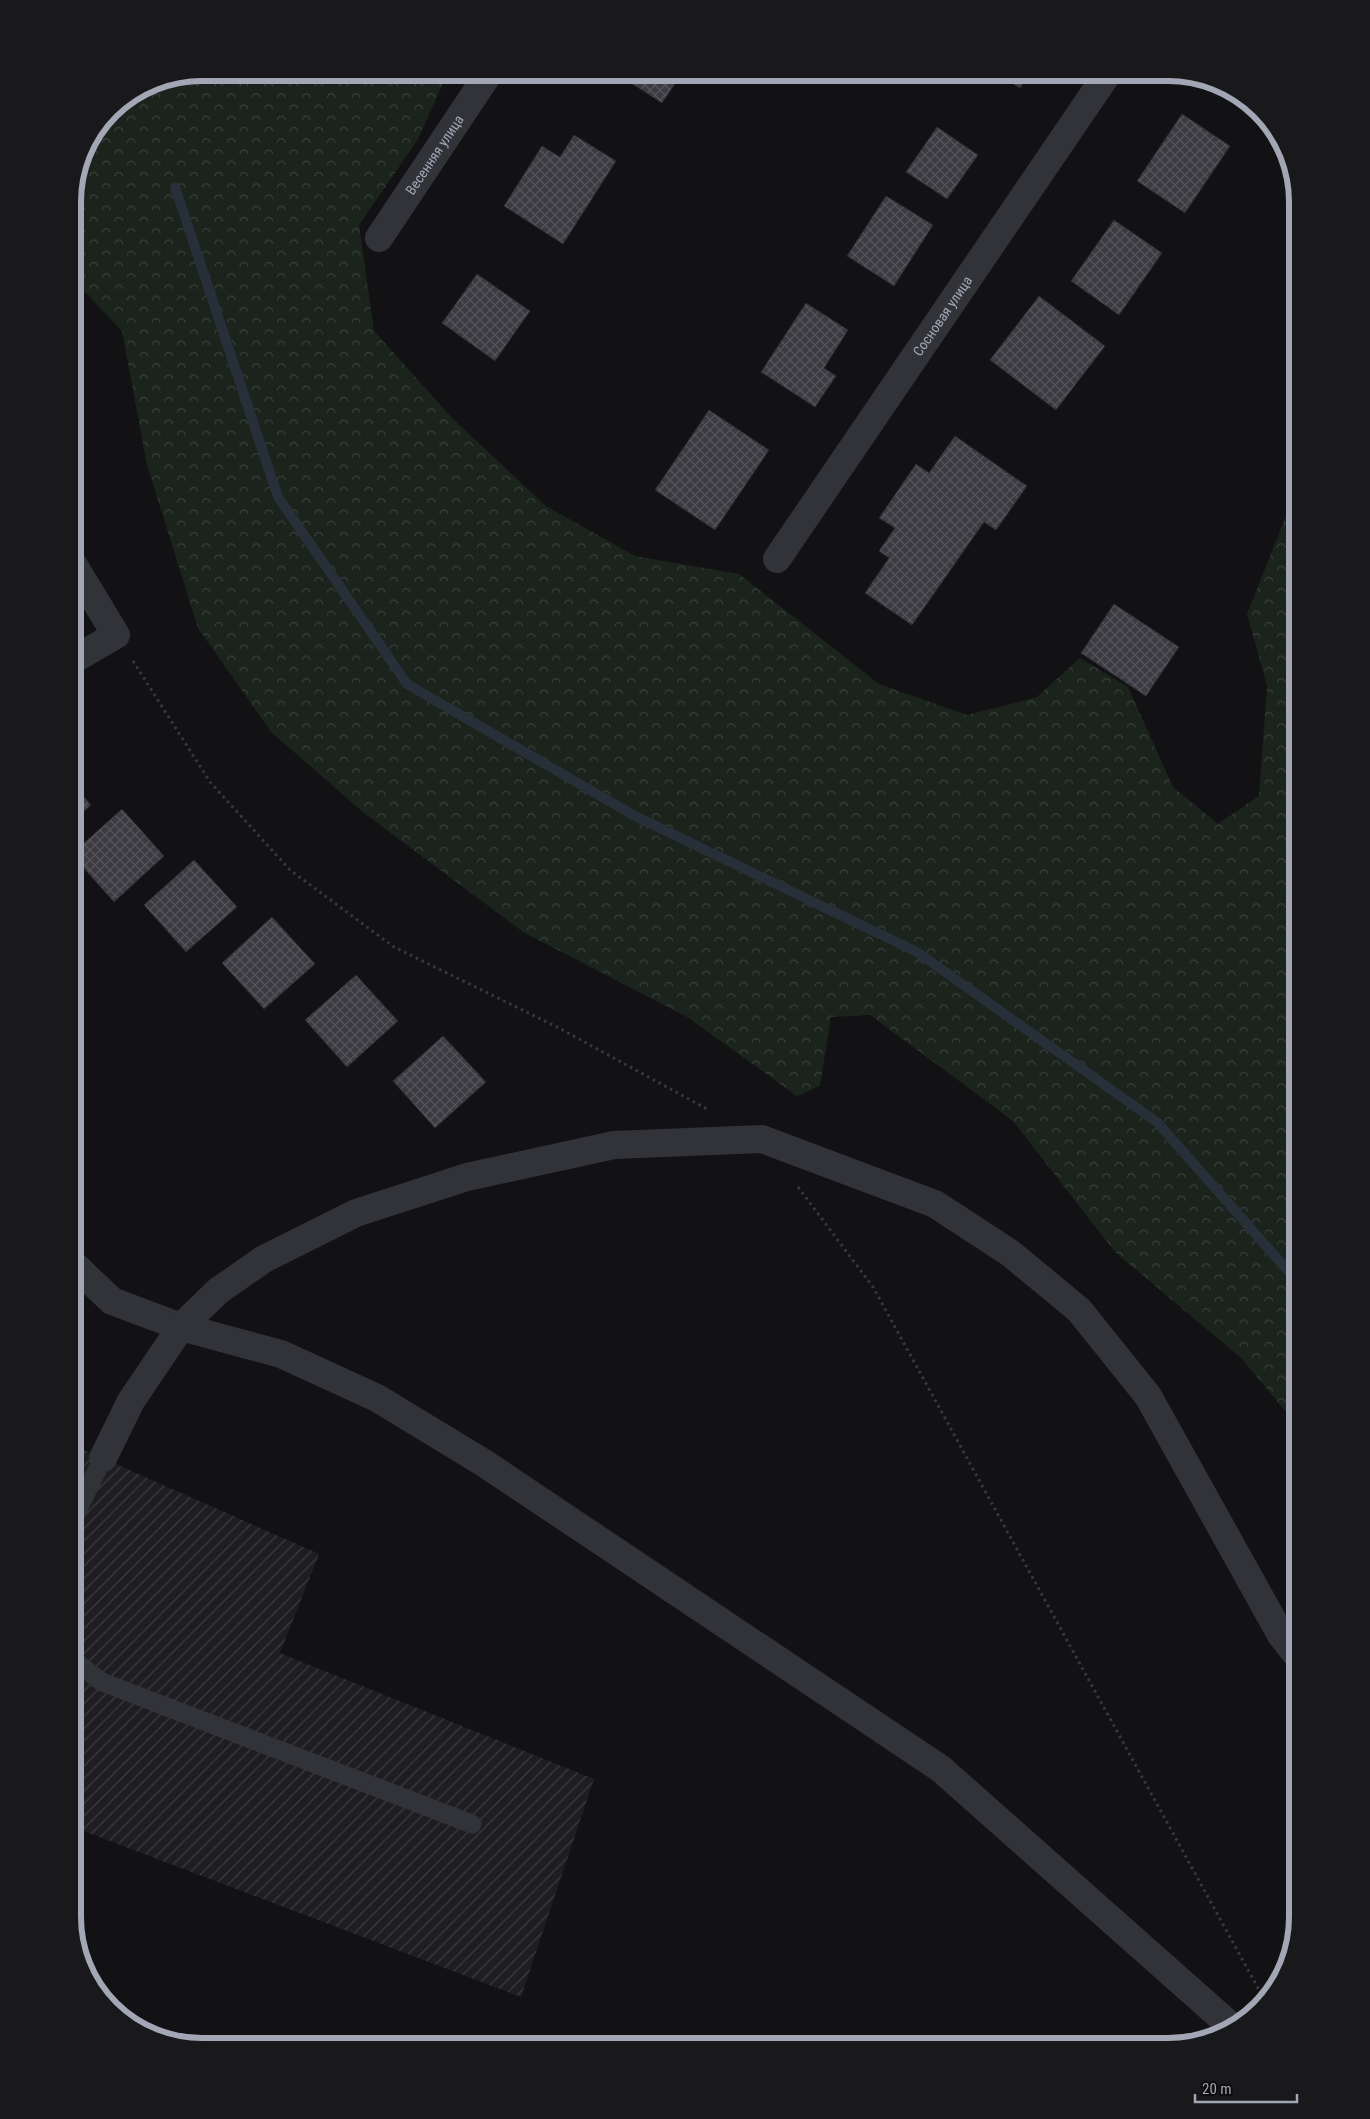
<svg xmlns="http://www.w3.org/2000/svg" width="1370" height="2119" viewBox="0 0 1370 2119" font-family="'Roboto Condensed',sans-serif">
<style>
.industrial{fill:url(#industrial-furrows)}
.forest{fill:url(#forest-crowns)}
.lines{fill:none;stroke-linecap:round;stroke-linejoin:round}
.stream{stroke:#272f38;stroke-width:10}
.building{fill:url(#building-cross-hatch);stroke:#2c2b2f}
.path{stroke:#383940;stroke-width:3;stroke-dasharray:2.5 4;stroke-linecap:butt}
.lane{stroke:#323339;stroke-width:19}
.street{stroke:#323339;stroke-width:28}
.labels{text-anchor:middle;stroke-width:4;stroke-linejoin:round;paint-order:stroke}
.street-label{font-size:14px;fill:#a2a6b5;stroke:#0d0d0e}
.rim{fill:none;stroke:#a2a6b5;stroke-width:6}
</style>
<defs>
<pattern id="industrial-furrows" width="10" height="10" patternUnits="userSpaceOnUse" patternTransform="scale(1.25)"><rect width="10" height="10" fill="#1e1d20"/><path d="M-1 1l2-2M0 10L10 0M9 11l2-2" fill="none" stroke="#3c3b3e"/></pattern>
<pattern id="forest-crowns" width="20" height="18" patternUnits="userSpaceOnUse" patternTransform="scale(1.25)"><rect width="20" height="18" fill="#1b231d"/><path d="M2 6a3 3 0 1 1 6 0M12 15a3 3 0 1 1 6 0" fill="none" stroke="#39403c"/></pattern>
<pattern id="building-cross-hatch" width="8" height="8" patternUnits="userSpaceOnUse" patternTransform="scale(1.25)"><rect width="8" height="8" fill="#3c3b41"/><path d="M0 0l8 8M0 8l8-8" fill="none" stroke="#55545a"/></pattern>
</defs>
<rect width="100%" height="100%" fill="#121113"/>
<polygon class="industrial" points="73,1445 319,1554 280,1653 594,1779 521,1997 73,1827"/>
<polygon class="forest" points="202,73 448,73 417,141 359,225 374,331 453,419 546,506 635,556 739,574 879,684 967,715 1037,697 1080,658 1128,687 1173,787 1218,824 1259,796 1267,686 1247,614 1297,488 1297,1425 1241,1358 1115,1252 1013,1121 870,1015 831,1017 820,1086 797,1096 687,1017 523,932 364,813 271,732 198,628 147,465 122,331 81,288 73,286 73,194 82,152 111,110 153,82"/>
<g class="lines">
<polyline class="stream" points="175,187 278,497 407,684 635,816 917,952 1157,1122 1297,1281"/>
</g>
<g class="building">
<polygon points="616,73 682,73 662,103"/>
<polygon points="996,73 1030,73 1020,88"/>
<polygon points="1182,114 1230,146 1185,213 1137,181"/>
<polygon points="937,127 978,155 947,199 906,172"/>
<polygon points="574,135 616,161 563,244 504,206 542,146 560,157"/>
<polygon points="886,196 933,225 894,286 847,256"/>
<polygon points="1114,220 1162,253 1119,315 1071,281"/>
<polygon points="477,274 530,311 495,361 442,323"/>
<polygon points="1039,296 1105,346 1056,410 990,360"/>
<polygon points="806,303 848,330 824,368 836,376 815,407 761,372"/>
<polygon points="709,410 769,450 715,530 655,490"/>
<polygon points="955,436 1027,486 996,530 984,522 912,625 865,593 889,558 879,551 895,528 879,518 916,464 929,473"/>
<polygon points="1114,604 1179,647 1146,696 1081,653"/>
<polygon points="73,784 91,805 73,821"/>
<polygon points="122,809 164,856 114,902 73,856 73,853"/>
<polygon points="194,860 237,907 186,952 144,905"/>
<polygon points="272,917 315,964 264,1009 222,963"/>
<polygon points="356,975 398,1021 347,1067 305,1020"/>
<polygon points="443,1036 486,1082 435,1128 393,1081"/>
</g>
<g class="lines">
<g class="path">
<polyline points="133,661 210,782 290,870 394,947 557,1027 707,1109"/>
<polyline points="798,1187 873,1287 1264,1999"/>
</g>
<g class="lane">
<polyline points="73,1519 103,1458"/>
<polyline points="73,1660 102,1682 472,1824"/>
</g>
<g class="street">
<path id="s1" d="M379,238L489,73"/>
<path id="s2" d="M777,559L1108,73"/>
<polyline points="73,660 116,635 73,564"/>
<polyline points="73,1264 112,1301 181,1327 281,1354 377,1398 484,1463 941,1769 1232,2027"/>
<polyline points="103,1458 131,1401 181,1327 218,1291 264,1259 356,1213 467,1177 614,1145 762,1139 935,1204 1010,1253 1079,1310 1148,1396 1281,1635 1297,1655"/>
</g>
</g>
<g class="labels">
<g class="street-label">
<text dy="5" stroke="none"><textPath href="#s1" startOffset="100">Весенняя улица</textPath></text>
<text dy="5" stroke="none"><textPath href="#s2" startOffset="294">Сосновая улица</textPath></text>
</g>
</g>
<path d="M0 0H1370V2119H0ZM202 81H1168A121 121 0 0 1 1289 202V1917A121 121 0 0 1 1168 2038H202A121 121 0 0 1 81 1917V202A121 121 0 0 1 202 81Z" fill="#19191b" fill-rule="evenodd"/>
<path class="rim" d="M202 81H1168A121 121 0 0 1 1289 202V1917A121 121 0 0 1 1168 2038H202A121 121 0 0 1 81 1917V202A121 121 0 0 1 202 81Z"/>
<path d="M1195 2094v8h102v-8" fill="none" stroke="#a2a6b5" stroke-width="2.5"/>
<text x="1202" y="2094" font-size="15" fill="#a2a6b5" stroke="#0d0d0e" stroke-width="4" paint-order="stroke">20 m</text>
</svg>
